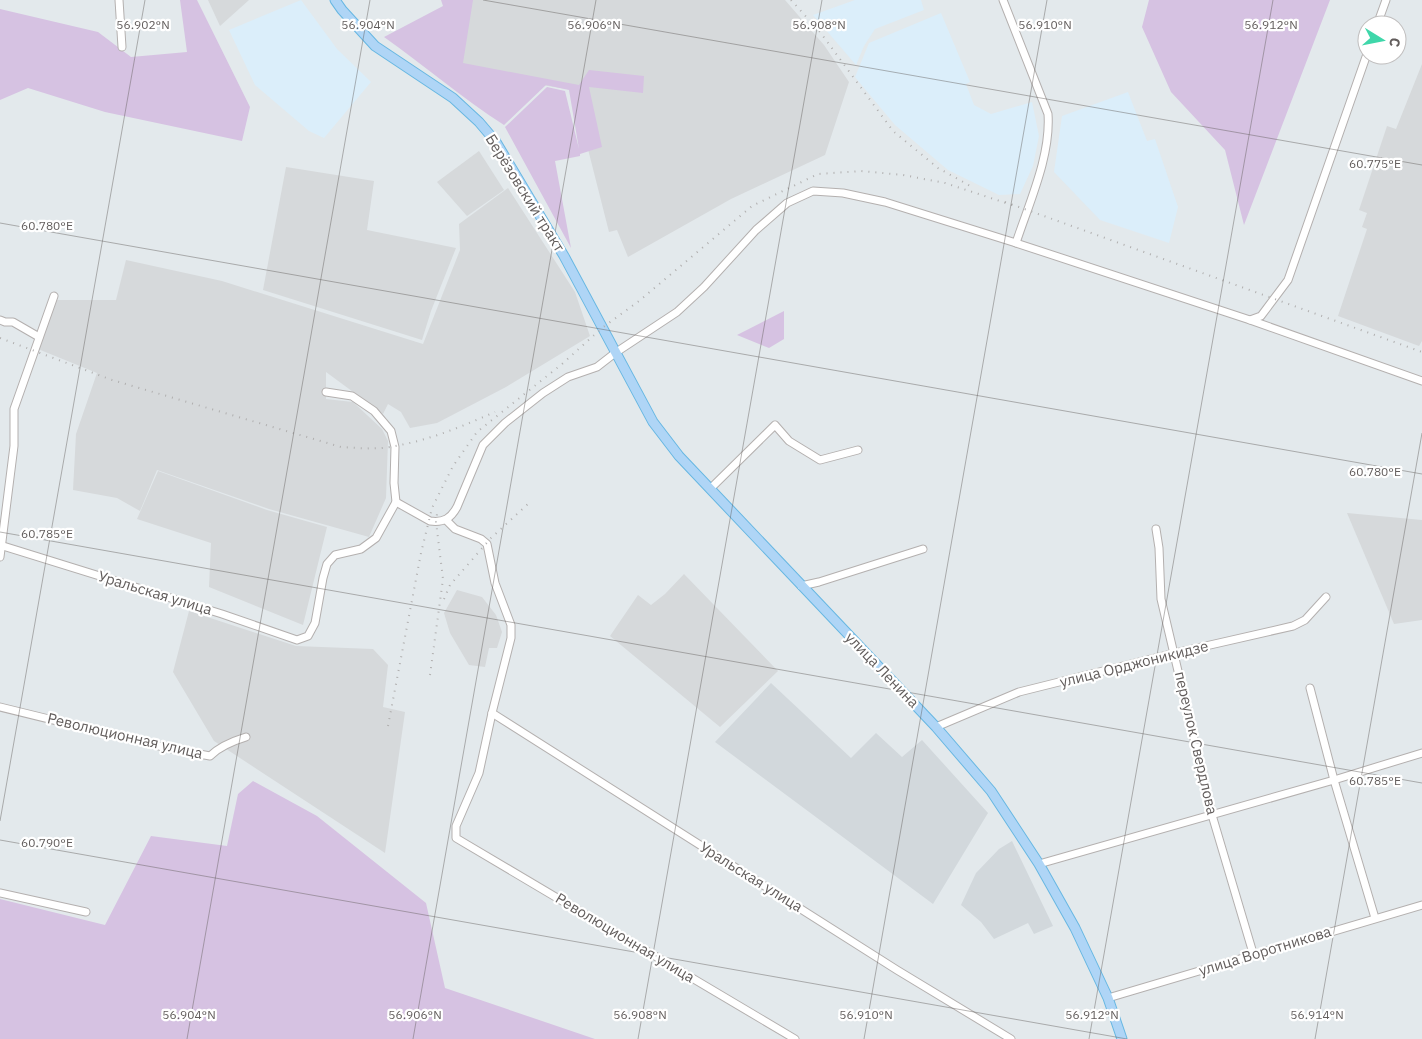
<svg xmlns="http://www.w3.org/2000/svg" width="1422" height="1039" viewBox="0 0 1422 1039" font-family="'IBM Plex Sans',sans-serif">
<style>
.commercial{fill:#dbeefa}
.industrial{fill:#d6d9db}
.education{fill:#d2d8dc}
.green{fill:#d6c2e2}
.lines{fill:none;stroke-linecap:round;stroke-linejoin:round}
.minor-casing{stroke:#b4b0af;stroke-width:9}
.major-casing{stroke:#67b7e2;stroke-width:11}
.minor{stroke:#fff;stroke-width:7}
.major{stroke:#afd5f6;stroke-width:9}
.rail{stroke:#b0afaf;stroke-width:2;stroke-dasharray:1 6;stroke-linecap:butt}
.ticks{fill:none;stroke:#625d5c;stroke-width:1;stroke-opacity:0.45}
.labels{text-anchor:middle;stroke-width:4.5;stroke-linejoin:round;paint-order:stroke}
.street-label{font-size:15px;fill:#625d5c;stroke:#fff}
.ticks-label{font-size:12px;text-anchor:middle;fill:#625d5c;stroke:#fff;stroke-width:4.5;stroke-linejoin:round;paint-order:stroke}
</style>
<rect width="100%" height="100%" fill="#e3e9ec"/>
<g class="commercial">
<polygon points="301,0 337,49 371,82 324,138 309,131 255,85 229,30"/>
<polygon points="855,0 921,0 924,10 875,29 864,46 856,65 813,15"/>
<polygon points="941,13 970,82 966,84 974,105 991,114 1032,102 1039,136 1033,166 1020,194 999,195 948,170 895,125 855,77 869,43"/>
<polygon points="1128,92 1147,141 1155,139 1178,207 1169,243 1100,220 1054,172 1062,116"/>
</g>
<g class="industrial">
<polygon points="208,0 249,0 220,26"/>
<polygon points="461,0 785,0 824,45 849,82 825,155 731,199 628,257 617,230 609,232 573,90 450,70"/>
<polygon points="1422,64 1422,341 1419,346 1338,316 1367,229 1362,227 1367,213 1359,210 1387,126 1396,129"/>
<polygon points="479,151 504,190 467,216 437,182"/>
<polygon points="286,167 374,181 367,230 456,248 431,311 422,340 263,290"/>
<polygon points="508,188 575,292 590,336 506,387 437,423 410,428 401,412 388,404 383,414 326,372 326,399 353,402 382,429 388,441 386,498 369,537 269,509 157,470 140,511 117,498 73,490 76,434 97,373 38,349 54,300 116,300 126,260 222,281 423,344 460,250 459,224"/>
<polygon points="158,471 267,510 327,527 303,625 209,587 211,543 137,519"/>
<polygon points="1347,513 1422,520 1422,620 1394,624"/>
<polygon points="684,574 778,671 720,727 610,636 638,595 651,605 665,594"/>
<polygon points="457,590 482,597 496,615 502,632 497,648 489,648 485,667 469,665 450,633 444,613"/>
<polygon points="189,611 296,646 373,649 388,665 383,707 405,712 385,853 214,741 173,672"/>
</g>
<g class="education">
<polygon points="771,683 851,758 876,733 902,757 922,740 988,813 933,904 715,742"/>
<polygon points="1012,841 1053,926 1034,934 1028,923 994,939 981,922 961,905 976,873 999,849"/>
</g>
<g class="green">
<polygon points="180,0 197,0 250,107 242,141 105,112 28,88 0,100 0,9 98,32 131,57 187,52"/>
<path d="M441,0H473L463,63L579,85L589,70L644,76L643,93L589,87L602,147L580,154V156L555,161L571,248L505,127L547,87L565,91L579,149L569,90L546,85L504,125C462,98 425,66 384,37L443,6Z"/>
<polygon points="1149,0 1330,0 1244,225 1225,150 1171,92 1142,27"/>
<polygon points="784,311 784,339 769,348 737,335"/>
<polygon points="253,781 317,816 426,903 445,988 595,1039 0,1039 0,899 105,925 151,836 227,846 238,794"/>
</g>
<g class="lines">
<defs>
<g id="minor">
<polyline points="119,0 122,47"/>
<path d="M1003,0L1048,114C1051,156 1029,203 1016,243"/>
<polyline points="1377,25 1386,0"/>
<polyline points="0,320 5,322 13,322 39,337"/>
<polyline points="1250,320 1261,316 1288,280 1367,54"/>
<polyline points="710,489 775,425 789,441 820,460 858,450"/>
<path d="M396,502L430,521C444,523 451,518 457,507L483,445L505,423L543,393L568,377L597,367L615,353L677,312L704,287L756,230L787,203L813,191L843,193L885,202L1016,243L1250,320L1422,381"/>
<polyline points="446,520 455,529 481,539 487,544 495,583 511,625 511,638 492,713 479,773 456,826 456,838 795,1039"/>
<polyline points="1156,529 1159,548 1161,599 1212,815 1253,953"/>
<polyline points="0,545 222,614 297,640 308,636 315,623 323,578 327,564 335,555 361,549 376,538 396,502 394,483 395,447 391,431 374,411 352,396 326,392"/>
<polyline points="0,557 14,446 14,409 54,296"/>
<polyline points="801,586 819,582 923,549"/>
<polyline points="1310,688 1334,780 1375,918"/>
<path d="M0,707L167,748L210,756C220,746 233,741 246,737"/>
<polyline points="492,713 897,970 1011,1039"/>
<polyline points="936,727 1019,692 1175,653 1293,626 1305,620 1326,597"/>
<polyline points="1039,864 1334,780 1422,753"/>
<polyline points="0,893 86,912"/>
<polyline points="1108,998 1422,905"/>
</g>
<polyline id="major" points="335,0 342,10 375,46 453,98 479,122 496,142 564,256 653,422 679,456 936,727 991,791 1039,864 1075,928 1108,998 1122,1039"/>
</defs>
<use href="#minor" class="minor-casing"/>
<use href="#major" class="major-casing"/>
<use href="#minor" class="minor"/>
<use href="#major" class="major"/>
<g class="rail">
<polyline points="791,0 820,32 893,131 938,168 974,188"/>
<polyline points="1005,202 1422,352"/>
<path d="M0,338L112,380L341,447C359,448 377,450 395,446C430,440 463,426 495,412"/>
<polyline points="444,599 450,585 491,538 530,502"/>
<polyline points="430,675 443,579 436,522 437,514"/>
<polyline points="388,726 421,553 432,508 453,466 477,432 562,364 602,328 639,301 752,206 818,174 861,171 903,175 945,183 1012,205"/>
</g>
</g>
<path class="ticks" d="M483,0L1422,165M0,223L1422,474M0,532L1422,783M0,821L145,0M0,840L1127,1039M187,1039L370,0M413,1039L596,0M638,1039L822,0M864,1039L1047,0M1089,1039L1273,0M1315,1039L1422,433"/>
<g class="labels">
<g class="street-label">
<text transform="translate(525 193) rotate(58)" y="5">Берёзовский тракт</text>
<text transform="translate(155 593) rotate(17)" y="5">Уральская улица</text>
<text transform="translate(1134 664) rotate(-14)" y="5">улица Орджоникидзе</text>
<text transform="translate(882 670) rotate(46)" y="5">улица Ленина</text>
<text transform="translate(125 736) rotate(13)" y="5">Революционная улица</text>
<text transform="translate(1196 743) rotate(77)" y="5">переулок Свердлова</text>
<text transform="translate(751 877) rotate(32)" y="5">Уральская улица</text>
<text transform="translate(625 938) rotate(31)" y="5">Революционная улица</text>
<text transform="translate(1265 951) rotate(-17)" y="5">улица Воротникова</text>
</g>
</g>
<g class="ticks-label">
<text x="143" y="29">56.902°N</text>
<text x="368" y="29">56.904°N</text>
<text x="594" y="29">56.906°N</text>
<text x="819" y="29">56.908°N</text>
<text x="1045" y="29">56.910°N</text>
<text x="1271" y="29">56.912°N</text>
<text x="1375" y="168">60.775°E</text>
<text x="47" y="230">60.780°E</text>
<text x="1375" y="476">60.780°E</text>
<text x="47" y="538">60.785°E</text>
<text x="1375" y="785">60.785°E</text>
<text x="47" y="847">60.790°E</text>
<text x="189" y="1019">56.904°N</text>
<text x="415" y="1019">56.906°N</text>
<text x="640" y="1019">56.908°N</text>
<text x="866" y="1019">56.910°N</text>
<text x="1092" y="1019">56.912°N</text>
<text x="1317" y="1019">56.914°N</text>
</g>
<g transform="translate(1382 40) rotate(100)"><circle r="24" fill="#ffffff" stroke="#c0bebe"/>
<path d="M0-4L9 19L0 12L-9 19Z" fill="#3fd7aa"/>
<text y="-8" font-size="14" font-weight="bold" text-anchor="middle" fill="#625d5c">С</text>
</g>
</svg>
